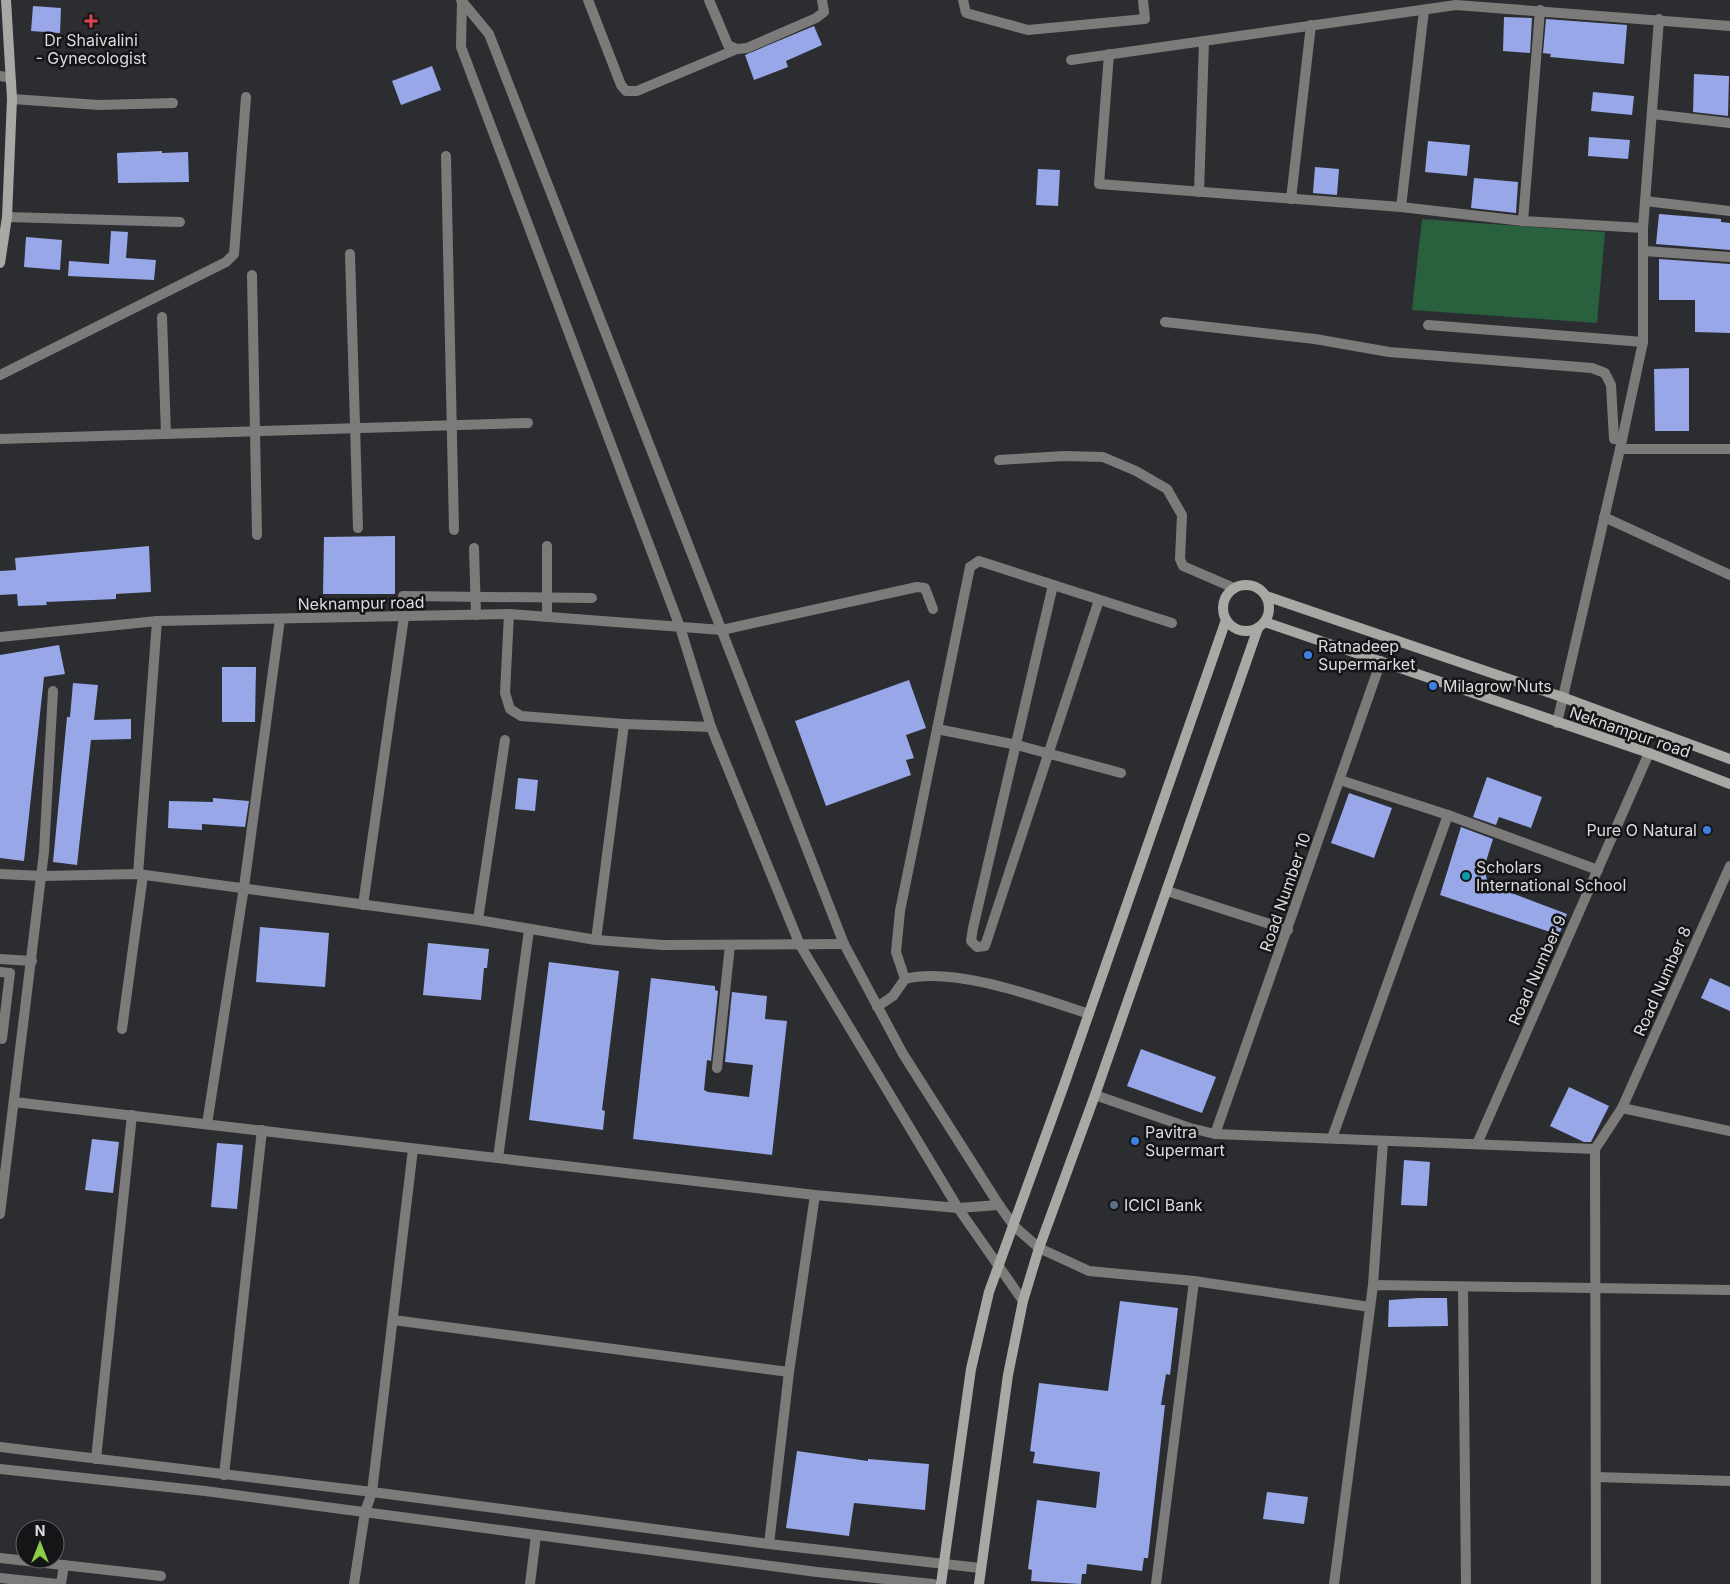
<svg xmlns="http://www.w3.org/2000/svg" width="1730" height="1584" viewBox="0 0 1730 1584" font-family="Inter,sans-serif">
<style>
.green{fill:#29603e}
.building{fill:#98a7e7}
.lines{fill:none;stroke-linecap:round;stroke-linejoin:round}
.street{stroke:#7d7b79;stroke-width:10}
.secondary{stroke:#aaa8a5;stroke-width:10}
.health-dot{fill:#e0444e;stroke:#151517;stroke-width:2}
.shop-dot{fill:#3f7fe0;stroke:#151517;stroke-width:2}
.culture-dot{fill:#0f9aa8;stroke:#151517;stroke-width:2}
.service-dot{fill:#5c6f8a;stroke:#151517;stroke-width:2}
.labels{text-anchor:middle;stroke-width:5;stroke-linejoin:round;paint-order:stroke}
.poi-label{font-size:16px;fill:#dbdcdf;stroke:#151517;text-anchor:start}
.street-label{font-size:16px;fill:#dbdcdf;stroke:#151517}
</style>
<rect width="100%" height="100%" fill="#2c2d31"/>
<polygon class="green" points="1422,219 1605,232 1597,323 1412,310"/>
<g class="building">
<polygon points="33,6 61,8 60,33 31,31"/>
<polygon points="1504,17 1532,18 1530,53 1503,51"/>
<polygon points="1546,19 1627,25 1624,64 1550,57 1551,54 1543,53"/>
<polygon points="814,26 822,45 786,61 788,67 754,80 745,55"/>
<polygon points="432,66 441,90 401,105 392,81"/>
<polygon points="1694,74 1729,76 1728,116 1693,112"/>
<polygon points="1593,92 1634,96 1632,115 1591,111"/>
<polygon points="1589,137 1630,140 1628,159 1588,156"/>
<polygon points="1428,141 1470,145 1467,176 1425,172"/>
<polygon points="162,151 162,153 188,152 189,182 118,183 117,153"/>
<polygon points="1315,167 1339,169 1337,195 1313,193"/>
<polygon points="1038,169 1060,170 1058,206 1036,205"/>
<polygon points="1474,178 1518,182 1516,213 1471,208"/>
<polygon points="1659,214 1721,219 1721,222 1730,223 1730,250 1656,244"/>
<polygon points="111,231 128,232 126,258 156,260 154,280 68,276 69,261 109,264"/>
<polygon points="26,237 62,240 60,270 24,267"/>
<polygon points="1659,259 1730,264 1730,333 1695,332 1695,300 1659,300"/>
<polygon points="1689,368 1689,431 1655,431 1654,369"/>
<polygon points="395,536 395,594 323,594 324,537"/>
<polygon points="149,546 151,592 116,594 116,599 46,602 47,605 18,606 17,594 0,595 0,571 16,570 15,558"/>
<polygon points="59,645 65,674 44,677 24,861 0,858 0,655"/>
<polygon points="222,667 256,667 255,722 222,722"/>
<polygon points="909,680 926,728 906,735 914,758 906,760 911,775 826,806 795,721"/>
<polygon points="73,683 98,685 94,720 131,719 131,739 91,740 77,865 53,862 67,717 70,717"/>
<polygon points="1487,777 1542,797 1531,828 1499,817 1496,825 1473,817"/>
<polygon points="518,778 538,780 535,811 515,809"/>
<polygon points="1349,793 1392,808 1374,858 1331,843"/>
<polygon points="213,798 249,801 245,827 202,824 202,830 168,828 169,801 213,802"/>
<polygon points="1461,827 1493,839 1484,868 1488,884 1567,914 1559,935 1440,895"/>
<polygon points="260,927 329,933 325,987 256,982"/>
<polygon points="428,943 489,949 487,968 484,968 481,1000 423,995"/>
<polygon points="549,962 619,971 602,1110 605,1111 603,1130 529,1120"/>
<polygon points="651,978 715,986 715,990 718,991 711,1061 707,1060 704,1090 708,1092 749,1097 753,1065 725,1062 732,992 767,996 765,1019 787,1021 772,1155 633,1139"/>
<polygon points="1710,978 1730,987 1730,1011 1701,998"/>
<polygon points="1141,1049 1216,1077 1202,1113 1127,1086"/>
<polygon points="1569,1087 1609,1106 1591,1142 1584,1142 1550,1126"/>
<polygon points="92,1139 119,1142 113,1193 85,1190"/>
<polygon points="217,1143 243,1145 237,1209 211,1207"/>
<polygon points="1404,1160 1430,1162 1427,1206 1401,1205"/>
<polygon points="1419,1298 1447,1298 1448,1326 1388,1327 1389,1300"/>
<polygon points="1120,1301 1178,1308 1170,1375 1166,1374 1161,1405 1165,1405 1148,1558 1144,1558 1142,1571 1087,1564 1086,1574 1082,1574 1081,1584 1031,1581 1032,1570 1028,1569 1037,1500 1096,1508 1100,1472 1033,1463 1035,1452 1030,1451 1039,1383 1108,1391"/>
<polygon points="797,1451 868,1461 868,1459 929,1464 925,1510 854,1503 849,1536 786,1528"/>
<polygon points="1267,1492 1308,1497 1304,1524 1263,1519"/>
</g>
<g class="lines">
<g class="street">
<polyline points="461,0 489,34 844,944 903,1054 999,1205 1014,1226 1039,1248 1089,1271 1194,1281 1370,1307"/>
<polyline points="588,0 621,85 626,91 637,91 737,49"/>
<polyline points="709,0 728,45 737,49 747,48 816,18 824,12 822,0"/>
<polyline points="963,0 966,13 1028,30 1145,19 1143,0"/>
<polyline points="462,2 461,47 680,627 711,727 800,945 958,1208 1023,1301"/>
<polyline points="1424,10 1401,207 1523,221"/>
<polyline points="1540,10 1523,221 1643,228"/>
<polyline points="1109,54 1099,184 1401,207"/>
<polyline points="1071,60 1456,5 1730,26"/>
<polyline points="0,76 10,78"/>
<polyline points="12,99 99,105 173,103"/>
<polyline points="1652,114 1730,123"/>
<polyline points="446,156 454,530"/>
<polyline points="1199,192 1204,41"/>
<polyline points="1291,199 1311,25"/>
<polyline points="1645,201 1730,211"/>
<polyline points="7,217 180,222"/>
<polyline points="1644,251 1730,257"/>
<polyline points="350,254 358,528"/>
<polyline points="252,275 257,535"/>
<polyline points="162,317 166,434"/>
<polyline points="1165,322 1315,339 1389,352 1592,368 1605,373 1611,385 1614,439 1622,440"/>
<polyline points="1428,325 1643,342"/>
<polyline points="0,375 226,262 234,254 246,97"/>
<polyline points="0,439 528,423"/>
<polyline points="1620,449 1730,449"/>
<polyline points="999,460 1064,456 1103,457 1136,471 1167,489 1182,515 1180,559 1183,566 1234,588"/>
<polyline points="1604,517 1730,575"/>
<polyline points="474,548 476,615"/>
<polyline points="1053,585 973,928 971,941 977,947 985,946 1099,600"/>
<polyline points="403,596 592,598"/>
<polyline points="509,614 505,693 510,709 521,716 624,724"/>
<polyline points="547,617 547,546"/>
<polyline points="0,637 157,621 509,614 722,630 917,587 925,588 933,609"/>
<polyline points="1557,723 1620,449 1643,342 1643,228 1659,19"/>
<polyline points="937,729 1017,745 1121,773"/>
<polyline points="1340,780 1448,815 1598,870"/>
<polyline points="0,874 42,876 138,874 478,920 596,940 663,945 844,944"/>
<polyline points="138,874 157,621"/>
<polyline points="1167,891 1288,930"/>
<polyline points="363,905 404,617"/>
<polyline points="478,920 505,740"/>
<polyline points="596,940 624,724 711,727"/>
<polyline points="0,959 32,961"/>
<polyline points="0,972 10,973 2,1039"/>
<path d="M905,979C954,966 1040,998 1089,1014"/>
<polyline points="877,1007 893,996 905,979 896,952 900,911 970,567 979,561 1172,623"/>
<polyline points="122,1029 143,875"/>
<polyline points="717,1068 730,945"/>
<polyline points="1095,1095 1190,1128 1215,1134 1595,1149 1622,1108 1730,866"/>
<polyline points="14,1102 815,1195 958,1208 999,1205"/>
<polyline points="1622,1108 1730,1131"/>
<polyline points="207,1124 244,887 280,619"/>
<polyline points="1215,1134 1381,661"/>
<polyline points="1332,1138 1448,815"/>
<polyline points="1477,1144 1649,753"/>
<polyline points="1595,1149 1596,1584"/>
<polyline points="498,1158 529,930"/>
<polyline points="0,1214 44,852 53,691"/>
<polyline points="1373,1285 1383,1142"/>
<polyline points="1463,1287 1466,1584"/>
<polyline points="393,1320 789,1372"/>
<polyline points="0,1447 372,1492 769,1544 980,1568"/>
<polyline points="96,1459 132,1115"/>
<polyline points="0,1469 205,1491 817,1572 933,1584"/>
<polyline points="224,1475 262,1130"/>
<polyline points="1596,1477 1730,1481"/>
<polyline points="769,1544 789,1372 815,1195"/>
<polyline points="0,1558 161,1576"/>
<polyline points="0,1578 57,1584"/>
<polyline points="61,1584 64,1565"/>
<polyline points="354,1584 365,1512 372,1492 413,1149"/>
<polyline points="530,1584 536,1535"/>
<polyline points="1156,1584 1194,1281"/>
<polyline points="1334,1584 1373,1285 1730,1290"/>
</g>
<g class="secondary">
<polyline points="0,263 7,217 12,99 6,0"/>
<circle cx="1246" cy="608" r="23"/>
<polyline points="1266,596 1562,697 1730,759"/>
<polyline points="1265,622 1649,753 1730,784"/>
<polyline points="941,1584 971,1369 989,1292 1064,1085 1226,620"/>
<polyline points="979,1584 1008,1375 1023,1301 1039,1248 1095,1095 1258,628"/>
</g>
</g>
<path class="health-dot" d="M88.5 13.5h5v5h5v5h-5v5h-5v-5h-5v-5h5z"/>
<g class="shop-dot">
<circle cx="1308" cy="655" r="5"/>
<circle cx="1433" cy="686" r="5"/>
<circle cx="1707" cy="830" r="5"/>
<circle cx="1135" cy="1141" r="5"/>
</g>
<circle class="culture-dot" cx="1466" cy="876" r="5"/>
<circle class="service-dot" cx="1114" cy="1205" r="5"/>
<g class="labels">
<g class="poi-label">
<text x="91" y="46" text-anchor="middle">Dr Shaivalini<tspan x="91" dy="18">- Gynecologist</tspan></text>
<text x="1318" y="652">Ratnadeep<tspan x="1318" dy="18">Supermarket</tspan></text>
<text x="1443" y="692">Milagrow Nuts</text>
<text x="1697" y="836" text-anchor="end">Pure O Natural</text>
<text x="1476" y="873">Scholars<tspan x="1476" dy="18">International School</tspan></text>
<text x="1145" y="1138">Pavitra<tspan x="1145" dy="18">Supermart</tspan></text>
<text x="1124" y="1211">ICICI Bank</text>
</g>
<g class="street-label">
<text transform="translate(361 603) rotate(-1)" y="6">Neknampur road</text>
<text transform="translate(1630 732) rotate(19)" y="6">Neknampur road</text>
<text transform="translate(1285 892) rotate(-71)" y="6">Road Number 10</text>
<text transform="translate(1537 970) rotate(-66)" y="6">Road Number 9</text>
<text transform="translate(1662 981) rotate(-66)" y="6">Road Number 8</text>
</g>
</g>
<g transform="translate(40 1544)"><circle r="24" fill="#151517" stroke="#646567"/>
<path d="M0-4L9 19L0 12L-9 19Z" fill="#8ace48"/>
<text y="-8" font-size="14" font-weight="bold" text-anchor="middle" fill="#dbdcdf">N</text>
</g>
</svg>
